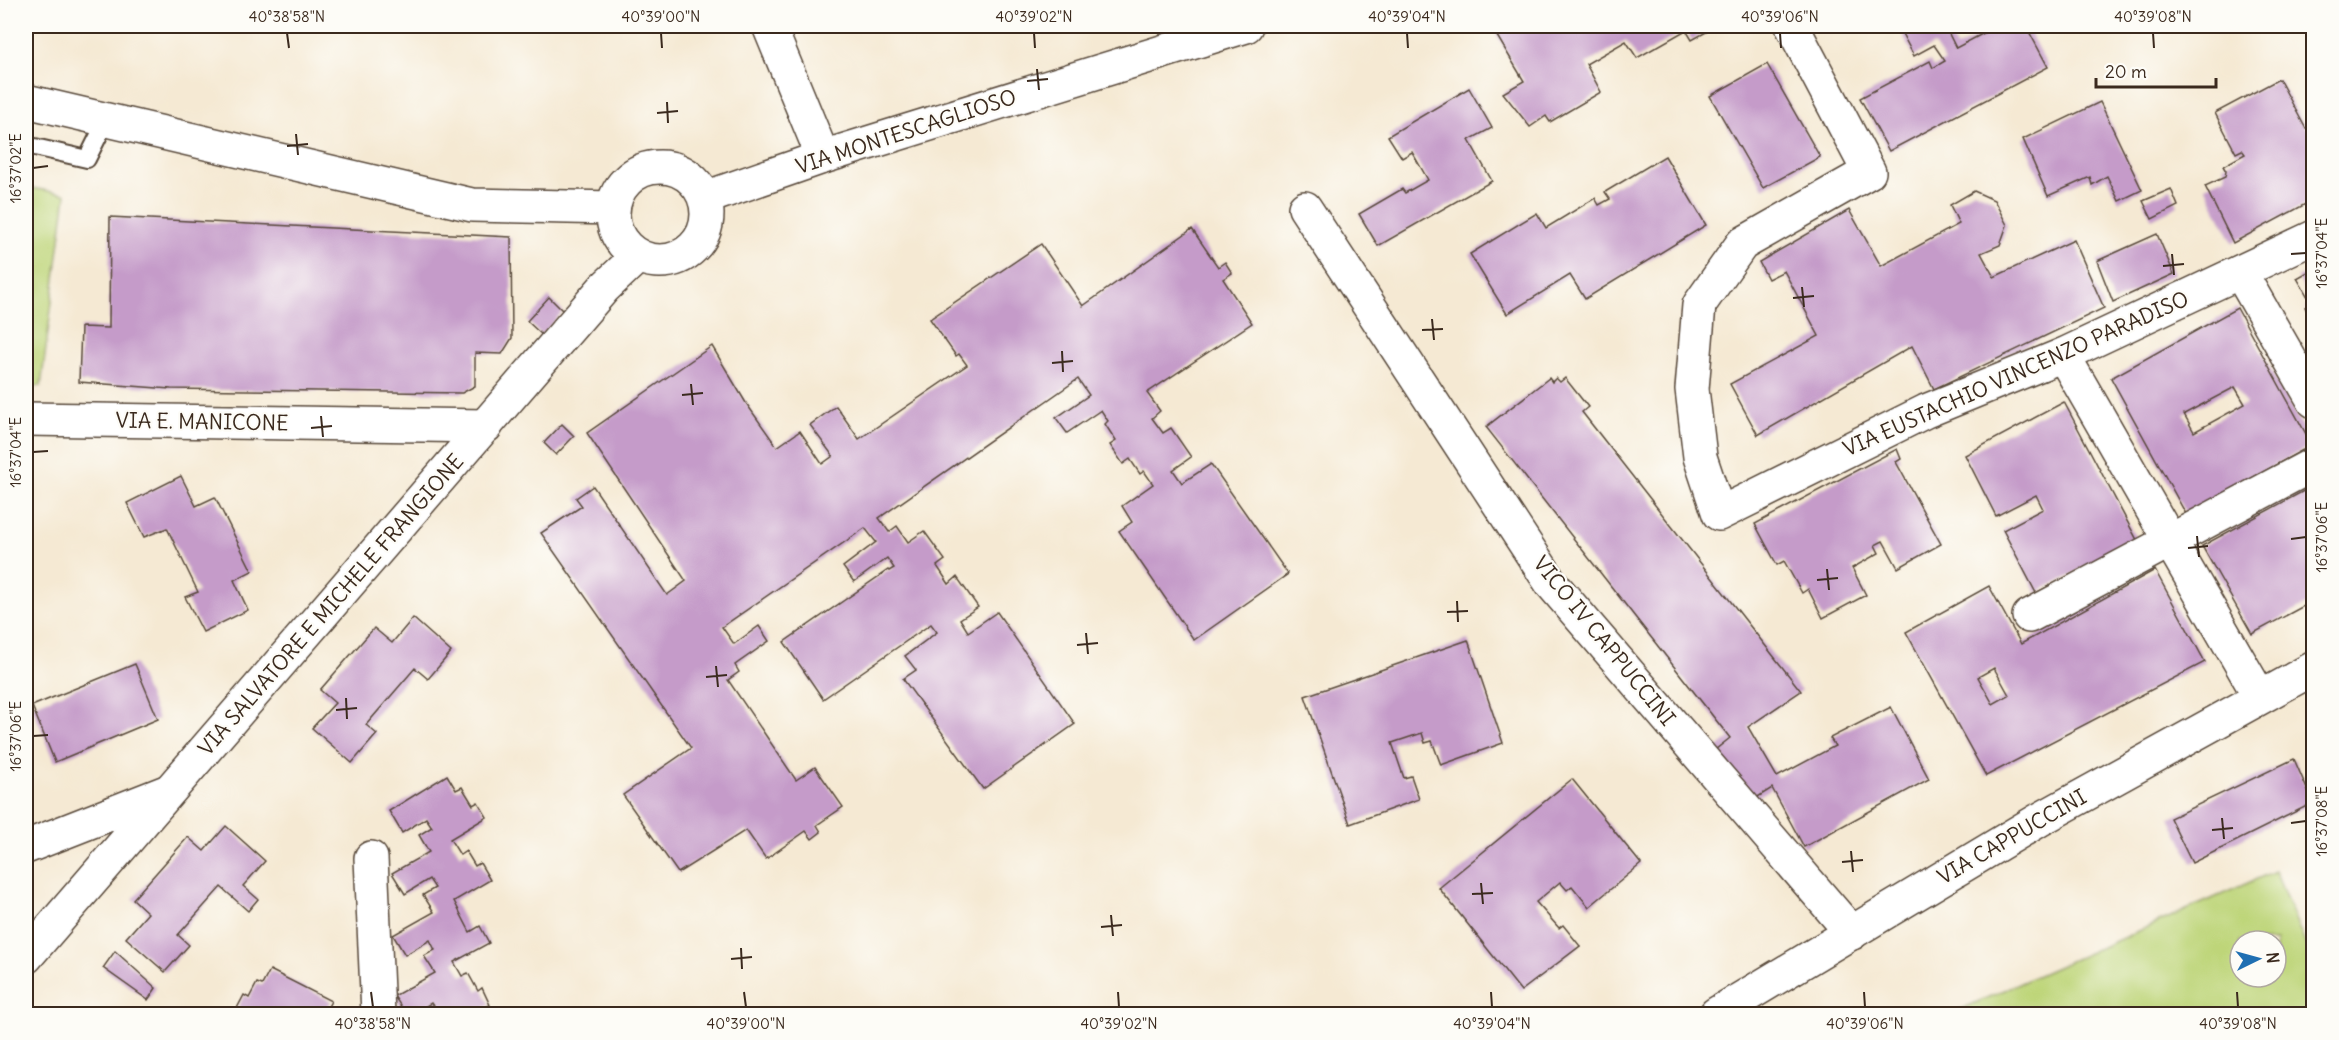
<svg xmlns="http://www.w3.org/2000/svg" width="2339" height="1040" viewBox="0 0 2339 1040" font-family="Delius,sans-serif">
<style>
.green{fill:#bed579;stroke:#7c804c;stroke-width:1.5;fill-rule:evenodd}
.building{fill:#c59bc9;fill-rule:evenodd}
.lines{fill:none;stroke-linecap:round;stroke-linejoin:round}
.service-casing{stroke:#574739;stroke-width:20}
.minor-casing{stroke:#574739;stroke-width:36}
.secondary-casing{stroke:#574739;stroke-width:36}
.service{stroke:#fff;stroke-width:16}
.minor{stroke:#fff;stroke-width:33}
.secondary{stroke:#fff;stroke-width:33}
.ticks{fill:none;stroke:#3b2a1e;stroke-width:2}
.labels{text-anchor:middle;stroke-width:4.5;stroke-linejoin:round;paint-order:stroke}
.street-label{font-size:21px;fill:#3b2a1e;stroke:#fdfcf7}
.neatline{fill:none;stroke:#3b2a1e;stroke-width:2}
.ticks-label{font-size:15px;text-anchor:middle;fill:#3b2a1e}
</style>
<rect width="100%" height="100%" fill="#fdfcf7"/>
<filter id="ink" filterUnits="userSpaceOnUse"><feTurbulence type="fractalNoise" baseFrequency=".0167" numOctaves="2"/><feDisplacementMap in="SourceGraphic" scale="12" xChannelSelector="R" yChannelSelector="G"/><feConvolveMatrix kernelMatrix="1 2 1 2 8 2 1 2 1" color-interpolation-filters="sRGB"/></filter>
<filter id="wash" filterUnits="userSpaceOnUse"><feTurbulence type="fractalNoise" baseFrequency=".008" numOctaves="4" result="noise"/><feDisplacementMap in="SourceGraphic" scale="24" xChannelSelector="R" yChannelSelector="G"/><feGaussianBlur stdDeviation="1.35" result="paint"/><feColorMatrix in="noise" values="0 0 0 0 0 0 0 0 0 0 0 0 0 0 0 0 0 1.4 0 .05"/><feComposite in="paint" operator="in"/></filter>
<g filter="url(#wash)">
<rect width="100%" height="100%" fill="#f5e9d3"/>
<g class="green">
<polygon points="26,187 66,194 41,386 26,386"/>
<path d="M2275,871L2313,962V1014H1950ZM2240,941H2276V977H2240Z"/>
</g>
<g id="blocks">
<g class="building">
<polygon points="1491,26 1717,26 1692,40 1686,30 1637,58 1626,41 1586,64 1601,92 1550,122 1546,116 1530,127 1503,93 1524,81"/>
<polygon points="1898,26 1960,26 1948,32 1956,48 1997,26 2026,26 2048,67 1889,151 1860,98 1930,61 1933,68 1945,61 1934,45 1914,56"/>
<polygon points="1767,64 1820,157 1763,188 1710,96"/>
<polygon points="2279,79 2306,129 2313,125 2313,200 2233,243 2205,186 2225,177 2226,171 2223,166 2245,154 2242,150 2236,153 2215,113"/>
<polygon points="1469,88 1492,128 1469,140 1492,181 1378,246 1359,214 1402,189 1405,193 1428,180 1412,152 1402,158 1388,136"/>
<polygon points="2100,102 2142,190 2119,201 2107,176 2092,185 2090,177 2048,196 2023,139"/>
<polygon points="1665,156 1706,225 1585,299 1570,275 1507,314 1470,254 1537,213 1546,228 1595,198 1599,205 1610,199 1605,192"/>
<polygon points="2171,189 2178,206 2152,219 2143,201"/>
<polygon points="1974,191 1994,200 2007,225 2000,245 1981,253 1994,277 2074,240 2104,308 1934,389 1912,346 1758,435 1730,384 1819,336 1784,271 1768,279 1759,262 1849,210 1881,266 1959,224 1950,205"/>
<polygon points="110,217 511,237 512,338 502,354 475,353 475,386 462,393 171,389 79,382 81,327 109,328"/>
<polygon points="1192,229 1218,267 1225,262 1232,273 1223,279 1252,323 1147,393 1160,411 1152,418 1163,433 1171,428 1191,457 1173,470 1182,483 1211,464 1288,574 1194,640 1119,531 1132,522 1122,506 1153,484 1144,471 1140,474 1130,459 1123,464 1110,445 1116,441 1105,424 1108,421 1101,410 1067,433 1056,418 1089,395 1078,379 879,518 889,532 897,526 908,542 924,531 945,560 937,566 949,584 957,577 978,607 960,619 968,632 997,612 1075,724 983,789 903,679 916,670 905,656 937,632 931,624 823,699 784,642 888,570 889,571 894,568 887,558 854,582 843,567 876,542 865,528 722,627 734,644 759,626 769,641 735,665 739,672 728,680 796,780 815,767 843,807 817,825 821,832 812,839 806,831 766,859 746,830 678,873 623,795 691,748 541,533 582,506 576,498 593,486 667,595 686,581 587,433 712,346 746,403 777,447 800,431 822,464 833,456 810,425 836,406 859,439 967,365 959,354 956,356 930,319 1041,244 1083,306"/>
<polygon points="2157,234 2174,274 2113,302 2097,261"/>
<polygon points="2313,269 2313,324 2305,307 2312,304 2297,278"/>
<polygon points="549,297 563,311 542,335 527,321"/>
<path d="M2237,308L2312,445L2186,514L2111,378ZM2235,387L2245,404L2194,432L2184,414Z"/>
<polygon points="1549,378 1552,382 1556,378 1560,382 1565,378 1588,407 1582,412 1801,691 1748,727 1777,777 1835,746 1830,738 1891,707 1929,779 1804,847 1772,788 1753,800 1715,750 1730,738 1486,427"/>
<polygon points="2064,402 2137,540 2036,593 2003,530 2043,509 2036,495 1996,516 1965,455"/>
<polygon points="562,424 574,436 556,455 544,443"/>
<polygon points="1897,449 1901,459 1896,462 1941,544 1898,568 1883,541 1875,545 1879,553 1852,568 1866,595 1823,618 1808,589 1802,593 1784,561 1777,565 1755,524"/>
<polygon points="181,476 196,506 215,497 252,571 234,580 248,610 203,632 185,597 198,592 167,528 144,537 127,503"/>
<polygon points="2313,486 2313,601 2252,634 2202,546"/>
<path d="M2155,570L2205,662L1986,776L1906,632L1989,586L2021,644ZM1994,668L2009,695L1993,704L1978,677Z"/>
<polygon points="413,618 451,652 428,679 415,668 366,725 377,734 352,763 312,728 335,703 320,690 374,628 392,643"/>
<polygon points="1468,640 1503,743 1441,765 1432,741 1425,743 1422,733 1392,743 1404,778 1411,776 1419,799 1350,824 1305,696"/>
<polygon points="135,664 158,719 55,762 32,706"/>
<polygon points="2294,759 2313,803 2192,863 2170,818"/>
<polygon points="447,775 456,790 462,787 473,805 478,802 487,817 450,839 460,855 466,851 475,866 480,863 490,880 454,901 470,932 480,926 489,943 454,962 462,976 468,973 478,991 482,988 490,1005 473,1014 433,1014 437,1012 431,1003 413,1014 406,1014 394,996 435,973 424,956 435,950 430,940 405,955 393,935 434,912 423,895 435,888 429,879 405,894 392,873 429,852 419,835 432,827 426,818 402,833 389,811"/>
<polygon points="1572,779 1641,864 1589,907 1572,886 1567,890 1560,882 1536,902 1559,928 1563,925 1580,946 1521,991 1439,888"/>
<polygon points="226,826 265,861 243,886 258,899 248,911 221,887 178,935 189,945 165,972 126,938 148,913 133,899 188,837 204,851"/>
<polygon points="115,951 156,988 148,1000 103,968"/>
<polygon points="270,970 331,1001 324,1014 300,1014 294,1011 292,1014 234,1014 244,995 249,998 257,983 262,985"/>
</g>
</g>
</g>
<g filter="url(#ink)">
<use href="#blocks" fill-opacity="0" stroke="#574739" stroke-width="1.5"/>
<g class="lines">
<defs>
<polyline id="service" points="26,145 87,159 106,121"/>
<g id="minor">
<polyline points="769,26 823,157"/>
<polyline points="1792,26 1869,172 1742,244 1699,305 1692,389 1700,457 1719,514 1926,411 2063,355 2314,237"/>
<polyline points="1305,208 1551,583 1852,933"/>
<polyline points="2240,272 2314,401"/>
<polyline points="2063,355 2260,697"/>
<polyline points="26,419 486,426"/>
<polyline points="2029,616 2314,464"/>
<polyline points="26,847 166,792"/>
<polyline points="371,858 378,1014"/>
<polyline points="26,957 604,288 638,256"/>
<polyline points="1716,1014 2039,820 2314,668"/>
</g>
<g id="secondary">
<polyline points="26,101 472,205 613,208"/>
<circle cx="660" cy="214" r="47"/>
<polyline points="705,198 823,157 1246,26"/>
</g>
</defs>
<use href="#service" class="service-casing"/>
<use href="#minor" class="minor-casing"/>
<use href="#secondary" class="secondary-casing"/>
<use href="#service" class="service"/>
<use href="#minor" class="minor"/>
<use href="#secondary" class="secondary"/>
</g>
</g>
<path class="ticks" d="M287,33L289,48M661,33L662,48M1034,33L1035,48M1407,33L1408,48M1780,33L1781,48M2153,33L2154,48M1037,69L1039,90M1027,81L1048,79M667,102L668,123M657,113L678,111M296,134L298,155M287,146L308,144M33,168L48,166M2172,254L2174,275M2291,254L2306,253M2163,266L2184,264M1802,287L1804,307M1793,298L1814,296M1432,319L1434,340M1422,330L1443,329M1062,351L1063,372M1052,363L1073,361M691,384L693,405M682,395L703,393M321,416L323,437M311,428L332,426M33,452L48,451M2197,536L2199,557M2291,539L2306,537M2188,548L2208,546M1827,569L1829,590M1817,580L1838,578M1457,601L1458,622M1447,612L1468,611M1086,633L1088,654M1077,645L1098,643M716,666L718,687M706,677L727,675M346,698L347,719M336,710L357,708M33,736L48,735M2222,818L2224,839M2291,823L2306,821M2212,830L2233,828M1851,851L1853,872M1842,862L1863,860M1481,883L1483,904M1472,894L1493,893M1111,915L1113,936M1101,927L1122,925M741,948L742,969M731,959L752,957M371,992L373,1007M744,992L746,1007M1118,992L1119,1007M1491,992L1492,1007M1864,992L1865,1007M2237,992L2238,1007"/>
<g class="labels">
<g class="street-label">
<text transform="translate(906 132) rotate(-18)" y="7">VIA MONTESCAGLIOSO</text>
<text transform="translate(2016 374) rotate(-24)" y="7">VIA EUSTACHIO VINCENZO PARADISO</text>
<text transform="translate(202 422) rotate(1)" y="7">VIA E. MANICONE</text>
<text transform="translate(331 605) rotate(-49)" y="7">VIA SALVATORE E MICHELE FRANGIONE</text>
<text transform="translate(1604 641) rotate(51)" y="7">VICO IV CAPPUCCINI</text>
<text transform="translate(2012 837) rotate(-30)" y="7">VIA CAPPUCCINI</text>
</g>
</g>
<rect width="2339" height="1040" fill="none" stroke="#fdfcf7" stroke-width="66"/>
<g transform="translate(2258 959) rotate(85)"><circle r="28" fill="#fdfcf7" stroke="#afa8a0" stroke-width="1.5"/>
<path d="M0-4.5L10 22L0 15L-10 22Z" fill="#1f6fb2"/>
<text y="-9" font-size="16" font-weight="bold" text-anchor="middle" fill="#3b2a1e">N</text>
</g>
<path d="M2096 78v9h120v-9" fill="none" stroke="#3b2a1e" stroke-width="3"/>
<text x="2105" y="78" font-size="18" fill="#3b2a1e" stroke="#fdfcf7" stroke-width="4.5" paint-order="stroke">20 m</text>
<rect x="33" y="33" width="2273" height="974" class="neatline"/>
<g class="ticks-label">
<text x="287" y="22">40°38'58"N</text>
<text x="661" y="22">40°39'00"N</text>
<text x="1034" y="22">40°39'02"N</text>
<text x="1407" y="22">40°39'04"N</text>
<text x="1780" y="22">40°39'06"N</text>
<text x="2153" y="22">40°39'08"N</text>
<text transform="translate(16 168) rotate(-90)" y="5">16°37'02"E</text>
<text transform="translate(2322 253) rotate(-90)" y="5">16°37'04"E</text>
<text transform="translate(16 452) rotate(-90)" y="5">16°37'04"E</text>
<text transform="translate(2322 537) rotate(-90)" y="5">16°37'06"E</text>
<text transform="translate(16 736) rotate(-90)" y="5">16°37'06"E</text>
<text transform="translate(2322 821) rotate(-90)" y="5">16°37'08"E</text>
<text x="373" y="1029">40°38'58"N</text>
<text x="746" y="1029">40°39'00"N</text>
<text x="1119" y="1029">40°39'02"N</text>
<text x="1492" y="1029">40°39'04"N</text>
<text x="1865" y="1029">40°39'06"N</text>
<text x="2238" y="1029">40°39'08"N</text>
</g>
</svg>
